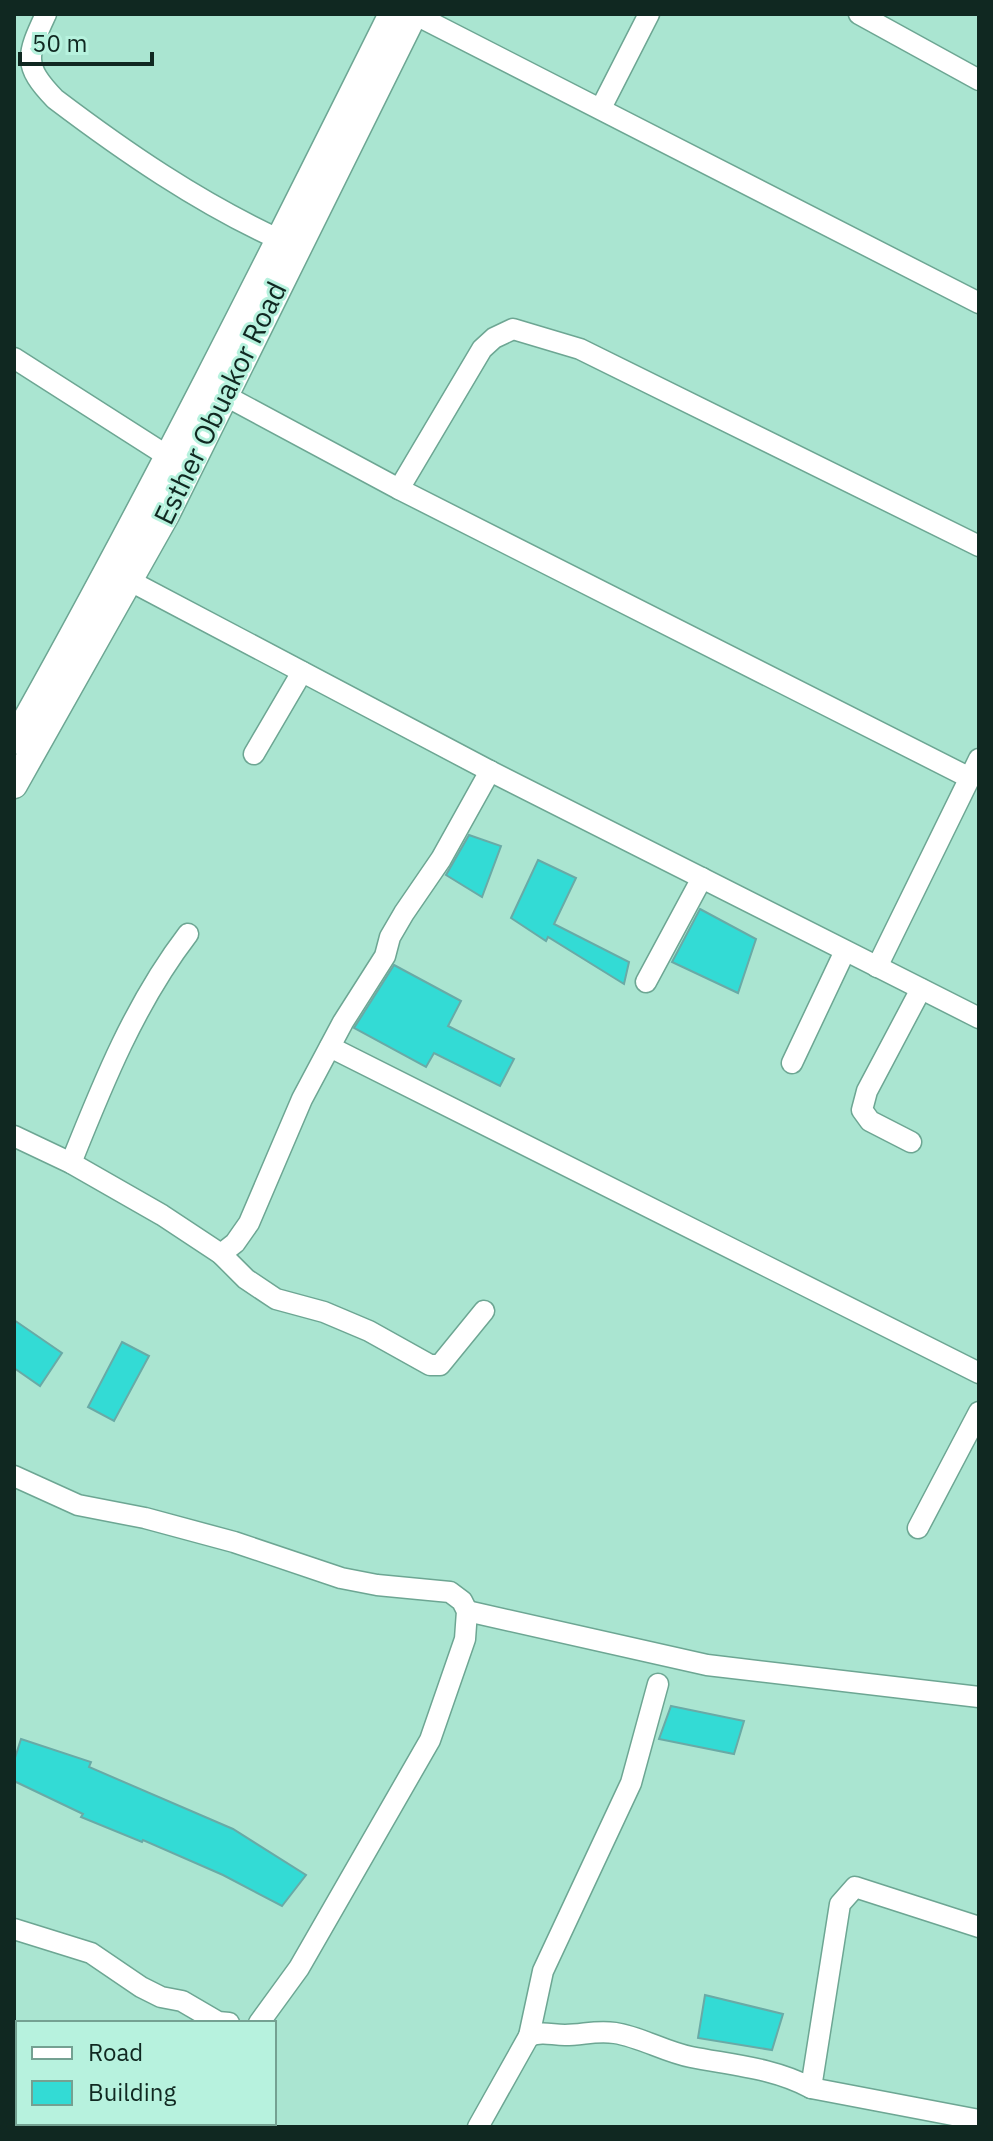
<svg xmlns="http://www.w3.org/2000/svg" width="993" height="2141" viewBox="0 0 993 2141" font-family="'IBM Plex Sans',sans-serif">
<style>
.building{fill:#33dbd5;stroke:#69aaa6;stroke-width:2}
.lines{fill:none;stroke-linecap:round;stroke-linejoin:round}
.minor-casing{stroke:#6da693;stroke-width:23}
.tertiary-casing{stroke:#6da693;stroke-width:29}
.minor{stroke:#fff;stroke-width:20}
.tertiary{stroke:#fff;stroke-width:26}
.labels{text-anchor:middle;stroke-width:6;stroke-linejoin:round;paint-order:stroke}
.street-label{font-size:28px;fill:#102821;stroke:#b7f2de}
</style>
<rect width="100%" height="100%" fill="#aae5d1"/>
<g class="building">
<polygon points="469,835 501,846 482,897 446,875"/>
<polygon points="538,860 576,878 554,924 629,962 624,984 548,937 546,941 511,918"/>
<polygon points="700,909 756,939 738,993 672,962"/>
<polygon points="394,965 461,1001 448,1026 514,1059 500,1086 434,1053 426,1067 354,1028"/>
<polygon points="14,1320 62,1353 40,1386 14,1368"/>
<polygon points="122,1342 149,1356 114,1421 88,1407"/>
<polygon points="671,1706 744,1721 734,1754 659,1739"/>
<polygon points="21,1739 91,1762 89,1767 233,1829 306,1875 282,1906 223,1875 143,1840 142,1842 81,1817 83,1814 14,1781 14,1761"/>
<polygon points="705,1995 783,2014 772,2050 698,2038"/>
</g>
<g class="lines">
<defs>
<g id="minor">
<path d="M46,14C27,55 22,65 55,99C125,152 198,202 278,239"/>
<polyline points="414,14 979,303"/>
<polyline points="859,14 979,80"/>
<polyline points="601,108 649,14"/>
<polyline points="14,358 169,457"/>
<polyline points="224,395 399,489 970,778"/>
<polyline points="399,489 482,349 494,338 513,329 580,349 979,546"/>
<polyline points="117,574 490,771 979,1018"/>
<polyline points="254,754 302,672"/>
<polyline points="877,967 979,759"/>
<polyline points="646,982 702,878"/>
<polyline points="330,1047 979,1373"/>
<polyline points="792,1063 845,951"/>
<polyline points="14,1136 71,1163 162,1215 221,1254 246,1279 276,1299 324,1312 369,1331 430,1365 440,1365 484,1311"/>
<polyline points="911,1142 870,1121 862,1110 867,1091 921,989"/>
<path d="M71,1163C103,1083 135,1003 188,934"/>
<polyline points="221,1254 235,1243 249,1223 302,1099 343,1022 385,956 390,937 404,913 441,859 490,771"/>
<polyline points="14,1476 78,1505 145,1518 234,1542 341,1578 377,1585 450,1592 462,1601 467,1611 465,1639 430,1740 299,1968 259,2023"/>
<polyline points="918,1528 979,1412"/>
<polyline points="467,1611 707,1665 979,1697"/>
<polyline points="14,1929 91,1953 141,1987 161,1997 182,2001 218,2022 229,2023"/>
<path d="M529,2036C544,2031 551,2035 565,2035C583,2035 596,2030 615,2033C641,2037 665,2052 691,2057C732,2065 774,2068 811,2088L840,1904L855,1887L979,1927"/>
<polyline points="811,2088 979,2120"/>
<polyline points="183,2127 186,2123"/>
<polyline points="478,2127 529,2036 543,1971 631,1783 658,1684"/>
</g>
<g id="tertiary">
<path d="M14,741C148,503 270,259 392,14"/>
<polyline points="14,785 166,515 414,14"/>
</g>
</defs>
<use href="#minor" class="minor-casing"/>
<use href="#tertiary" class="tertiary-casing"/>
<use href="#minor" class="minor"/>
<use href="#tertiary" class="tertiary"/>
</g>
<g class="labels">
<g class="street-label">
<text transform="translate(220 403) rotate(-64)" y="10">Esther Obuakor Road</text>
</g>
</g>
<rect width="993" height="2141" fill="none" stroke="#102821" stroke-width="32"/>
<rect x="16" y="2021" width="260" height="104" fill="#b7f2de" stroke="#74a192" stroke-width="2"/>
<rect x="32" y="2047" width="40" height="12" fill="#ffffff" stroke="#74a192" stroke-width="2"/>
<text x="88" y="2061" font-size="24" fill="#102821">Road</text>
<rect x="32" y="2081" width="40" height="24" fill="#33dbd5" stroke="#74a192" stroke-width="2"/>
<text x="88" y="2101" font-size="24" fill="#102821">Building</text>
<path d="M20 52v12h132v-12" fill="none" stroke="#102821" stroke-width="4"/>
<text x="32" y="52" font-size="24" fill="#102821" stroke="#b7f2de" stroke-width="6" paint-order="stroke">50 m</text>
</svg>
